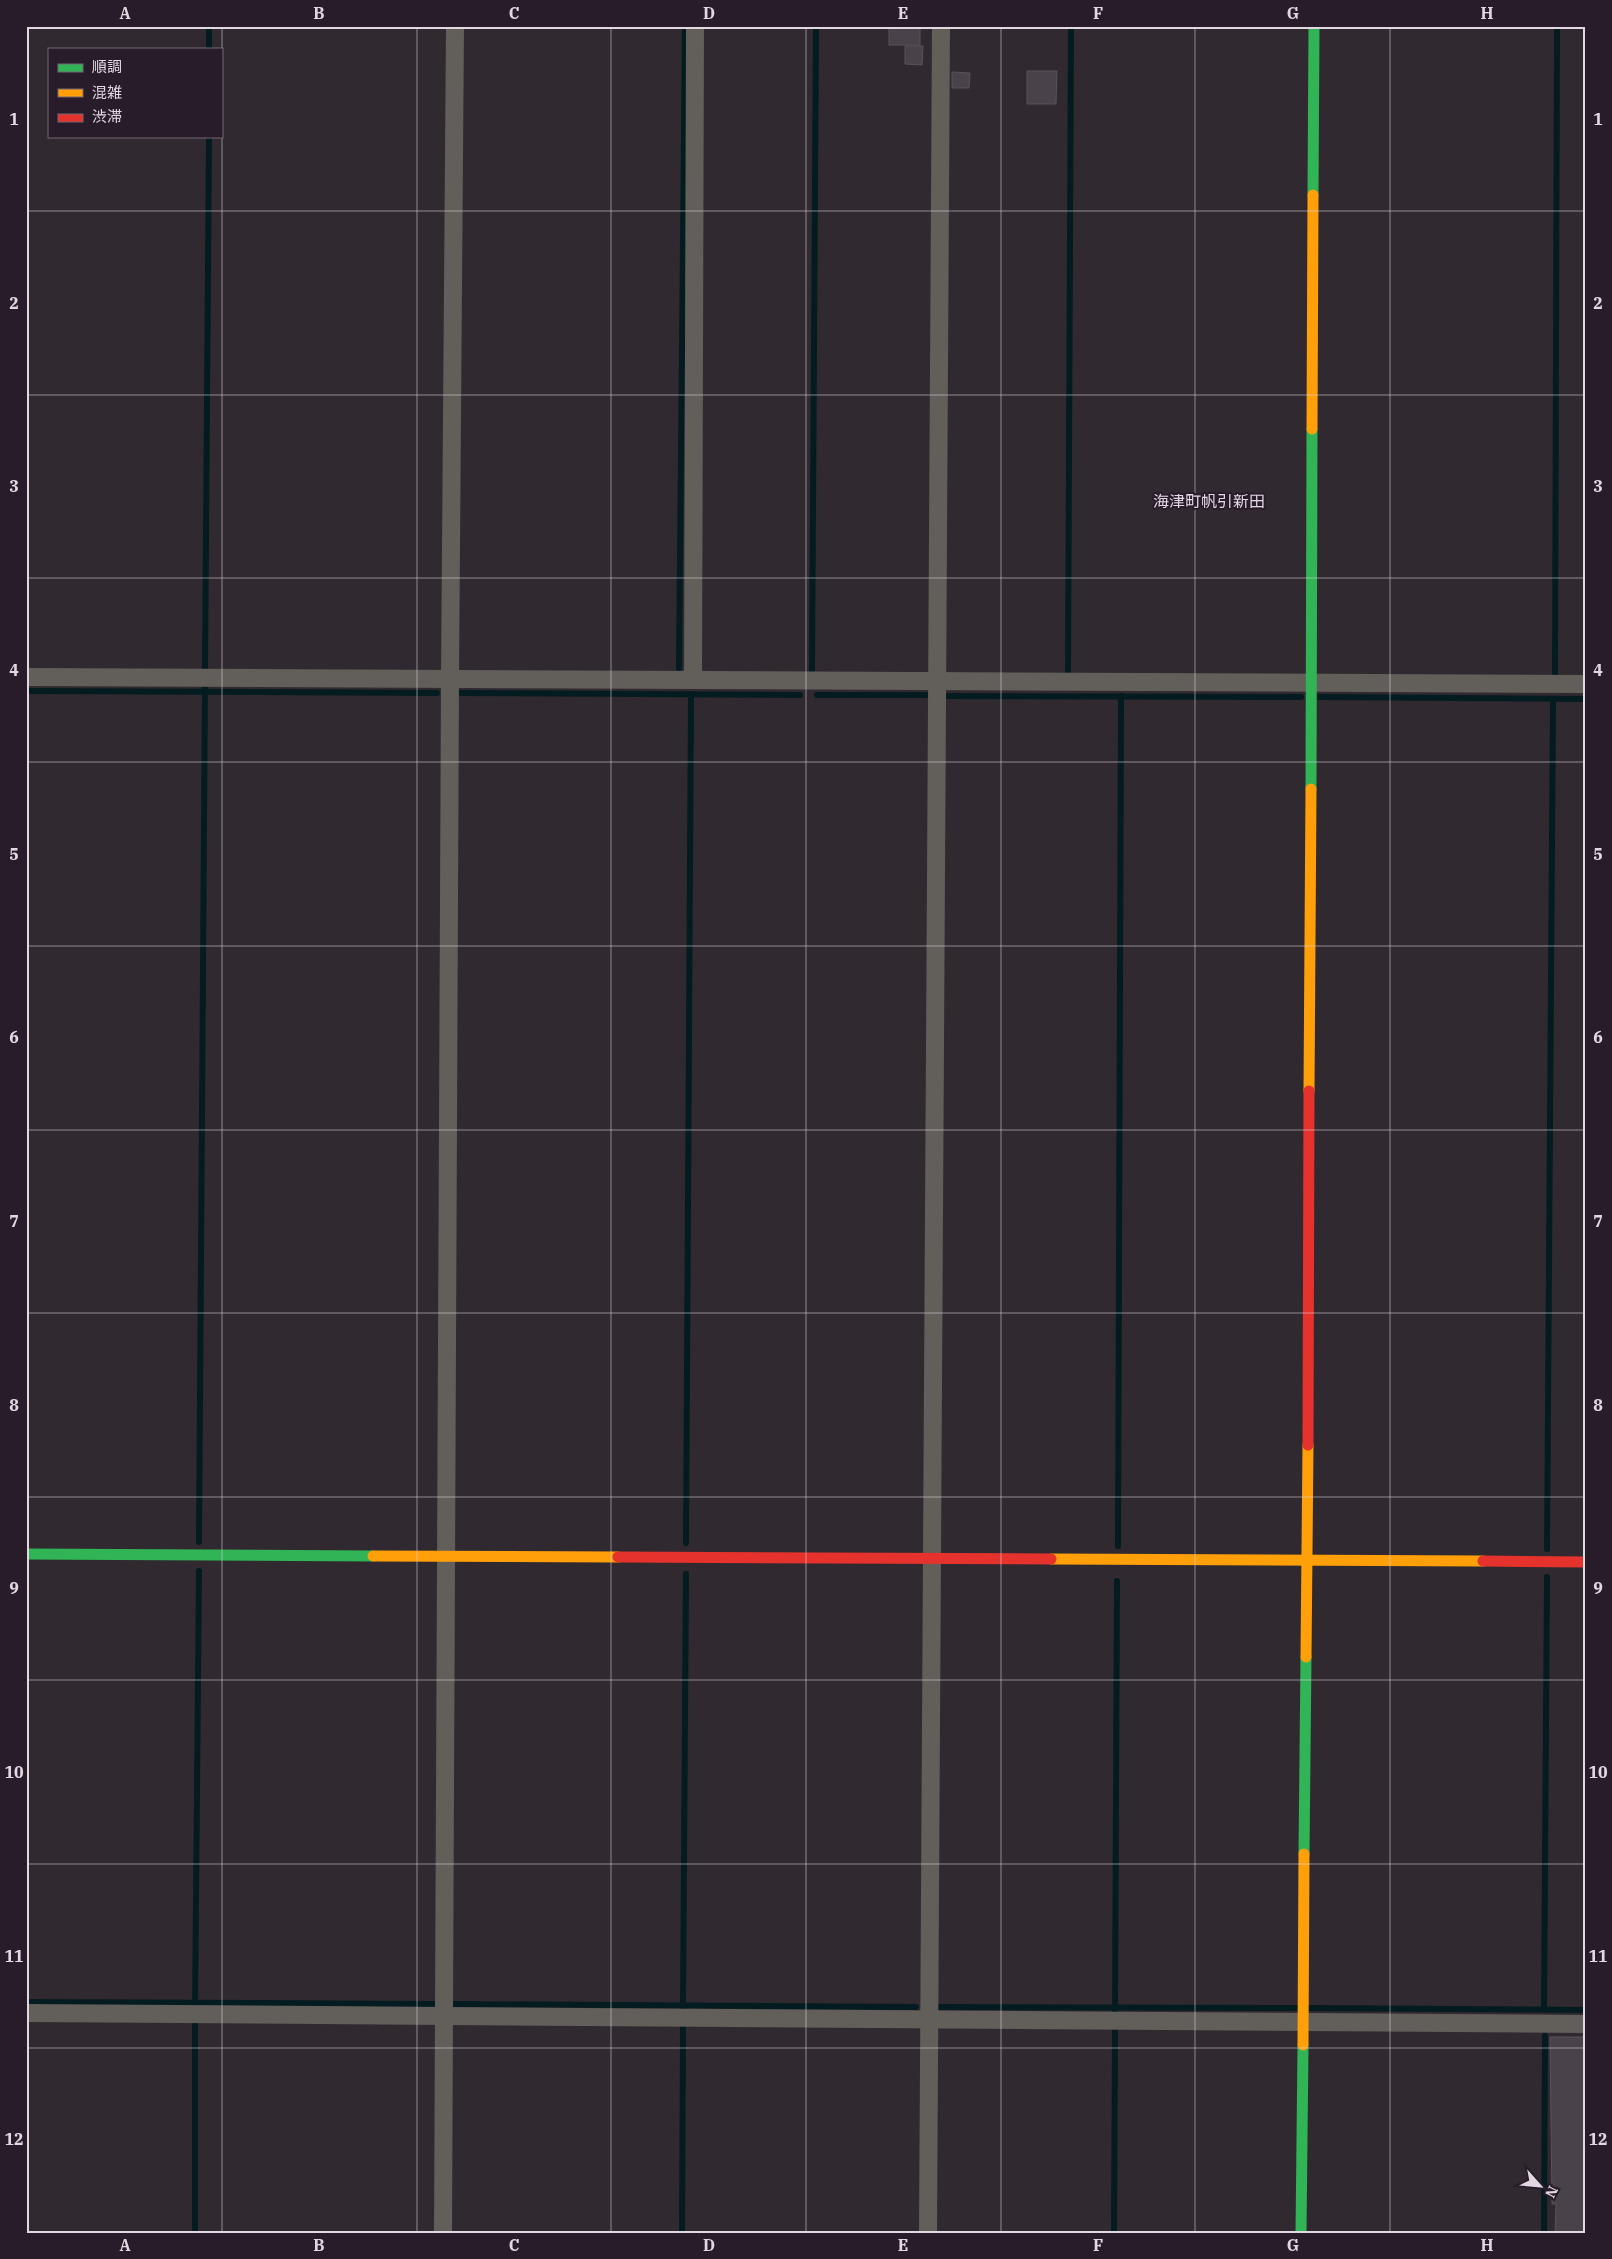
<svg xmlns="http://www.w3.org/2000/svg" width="1612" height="2259" viewBox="0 0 1612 2259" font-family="'IBM Plex Serif','Noto Sans JP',serif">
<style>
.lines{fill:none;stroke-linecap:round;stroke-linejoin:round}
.stream{stroke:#041c20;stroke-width:6}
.building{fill:#4a424b;stroke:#585358}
.street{stroke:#625e5a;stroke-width:18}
.fast{stroke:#30b455;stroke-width:11}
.slow{stroke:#ff9f0a;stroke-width:11}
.jam{stroke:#e5322d;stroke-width:11}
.grid{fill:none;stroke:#e1d8e1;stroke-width:1;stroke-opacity:0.55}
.labels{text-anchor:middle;stroke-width:4;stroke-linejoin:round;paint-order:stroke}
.quarter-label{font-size:16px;fill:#e1d8e1;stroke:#291c2a}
.neatline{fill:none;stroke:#e1d8e1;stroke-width:2}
.grid-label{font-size:16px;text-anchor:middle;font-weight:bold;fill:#e1d8e1}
</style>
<rect width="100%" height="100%" fill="#302a30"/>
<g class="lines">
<g class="stream">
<polyline points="209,49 209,26"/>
<polyline points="679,668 685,26"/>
<polyline points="205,669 209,136"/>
<polyline points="812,671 816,26"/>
<polyline points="1068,674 1071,26"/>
<polyline points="1555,674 1557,26"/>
<polyline points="26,691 437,693"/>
<polyline points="457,693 800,695"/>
<polyline points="817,695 926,695"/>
<polyline points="946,696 1301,697"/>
<polyline points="1318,697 1586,699"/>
<polyline points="199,1542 205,683"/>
<polyline points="686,1543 691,694"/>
<polyline points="1118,1546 1121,696"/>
<polyline points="1547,1549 1553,699"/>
<polyline points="26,2002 435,2004"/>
<polyline points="451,2004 916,2007"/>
<polyline points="683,2007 686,1574"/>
<polyline points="939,2007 1297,2008"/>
<polyline points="1310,2008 1586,2010"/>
<polyline points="1544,2009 1547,1577"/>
<polyline points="195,2010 199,1571"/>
<polyline points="1115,2015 1117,1581"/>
<polyline points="195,2233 195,2025"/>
<polyline points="682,2233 683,2026"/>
<polyline points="1114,2233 1115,2031"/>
<polyline points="1544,2233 1545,2036"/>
</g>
</g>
<g class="building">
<rect x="889" y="26" width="31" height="19"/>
<polygon points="905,46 923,46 922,65 905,64"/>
<polygon points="1027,71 1057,71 1056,104 1027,104"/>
<polygon points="952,72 970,73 969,88 952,88"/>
<polygon points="1550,2037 1586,2037 1586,2233 1555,2233 1556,2204 1552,2204"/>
</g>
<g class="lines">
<g class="street">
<polyline points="26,677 1586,684"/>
<polyline points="693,679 695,26"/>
<polyline points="26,2013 1586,2024"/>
<polyline points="443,2233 450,678 455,26"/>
<polyline points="928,2233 941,26"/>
</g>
<g class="fast">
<polyline points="1313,195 1314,26"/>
<polyline points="1311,789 1312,429"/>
<polyline points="26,1554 373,1556"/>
<polyline points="1304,1854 1306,1657"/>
<polyline points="1301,2233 1303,2045"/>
</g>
<g class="slow">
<polyline points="1312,429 1313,195"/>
<polyline points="1309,1091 1311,789"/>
<polyline points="373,1556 618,1557"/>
<polyline points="1051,1559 1483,1561"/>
<polyline points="1306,1657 1308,1445"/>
<polyline points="1303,2045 1304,1854"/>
</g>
<g class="jam">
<polyline points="1308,1445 1309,1091"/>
<polyline points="618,1557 1051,1559"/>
<polyline points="1483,1561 1586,1562"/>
</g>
</g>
<path class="grid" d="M222,26V2233M417,26V2233M611,26V2233M806,26V2233M1001,26V2233M1195,26V2233M1390,26V2233M26,211H1586M26,395H1586M26,578H1586M26,762H1586M26,946H1586M26,1130H1586M26,1313H1586M26,1497H1586M26,1680H1586M26,1864H1586M26,2048H1586"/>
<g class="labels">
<g class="quarter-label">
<text x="1209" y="507">海津町帆引新田</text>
</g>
</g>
<rect width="1612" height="2259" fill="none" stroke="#291c2a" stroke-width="55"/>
<rect x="48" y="48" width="175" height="90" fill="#291c2a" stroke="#736773"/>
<rect x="58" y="64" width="25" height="8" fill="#30b455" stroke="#736773"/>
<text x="92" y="72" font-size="15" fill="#e1d8e1">順調</text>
<rect x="58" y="89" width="25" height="8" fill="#ff9f0a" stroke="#736773"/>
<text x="92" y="98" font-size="15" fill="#e1d8e1">混雑</text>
<rect x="58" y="114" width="25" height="8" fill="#e5322d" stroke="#736773"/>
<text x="92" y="122" font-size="15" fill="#e1d8e1">渋滞</text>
<g transform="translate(1540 2186) rotate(117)" stroke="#291c2a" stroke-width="4" paint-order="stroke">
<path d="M0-4L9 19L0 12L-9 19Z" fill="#e1d8e1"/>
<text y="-8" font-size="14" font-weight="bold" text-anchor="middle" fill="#e1d8e1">N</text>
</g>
<rect x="28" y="28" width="1556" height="2204" class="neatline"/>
<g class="grid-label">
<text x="125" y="19">A</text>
<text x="319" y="19">B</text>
<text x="514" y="19">C</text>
<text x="709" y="19">D</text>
<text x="903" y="19">E</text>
<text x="1098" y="19">F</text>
<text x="1293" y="19">G</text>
<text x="1487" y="19">H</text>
<text x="14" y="125">1</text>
<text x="1598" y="125">1</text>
<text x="14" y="309">2</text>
<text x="1598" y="309">2</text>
<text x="14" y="492">3</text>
<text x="1598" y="492">3</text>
<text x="14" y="676">4</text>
<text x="1598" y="676">4</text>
<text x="14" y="860">5</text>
<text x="1598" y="860">5</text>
<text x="14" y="1043">6</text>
<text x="1598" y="1043">6</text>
<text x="14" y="1227">7</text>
<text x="1598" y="1227">7</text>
<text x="14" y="1411">8</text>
<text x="1598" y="1411">8</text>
<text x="14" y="1594">9</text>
<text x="1598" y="1594">9</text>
<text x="14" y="1778">10</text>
<text x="1598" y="1778">10</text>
<text x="14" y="1962">11</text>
<text x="1598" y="1962">11</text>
<text x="14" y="2145">12</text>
<text x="1598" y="2145">12</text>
<text x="125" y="2251">A</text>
<text x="319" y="2251">B</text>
<text x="514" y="2251">C</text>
<text x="709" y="2251">D</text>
<text x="903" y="2251">E</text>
<text x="1098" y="2251">F</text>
<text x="1293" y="2251">G</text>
<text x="1487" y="2251">H</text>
</g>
</svg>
